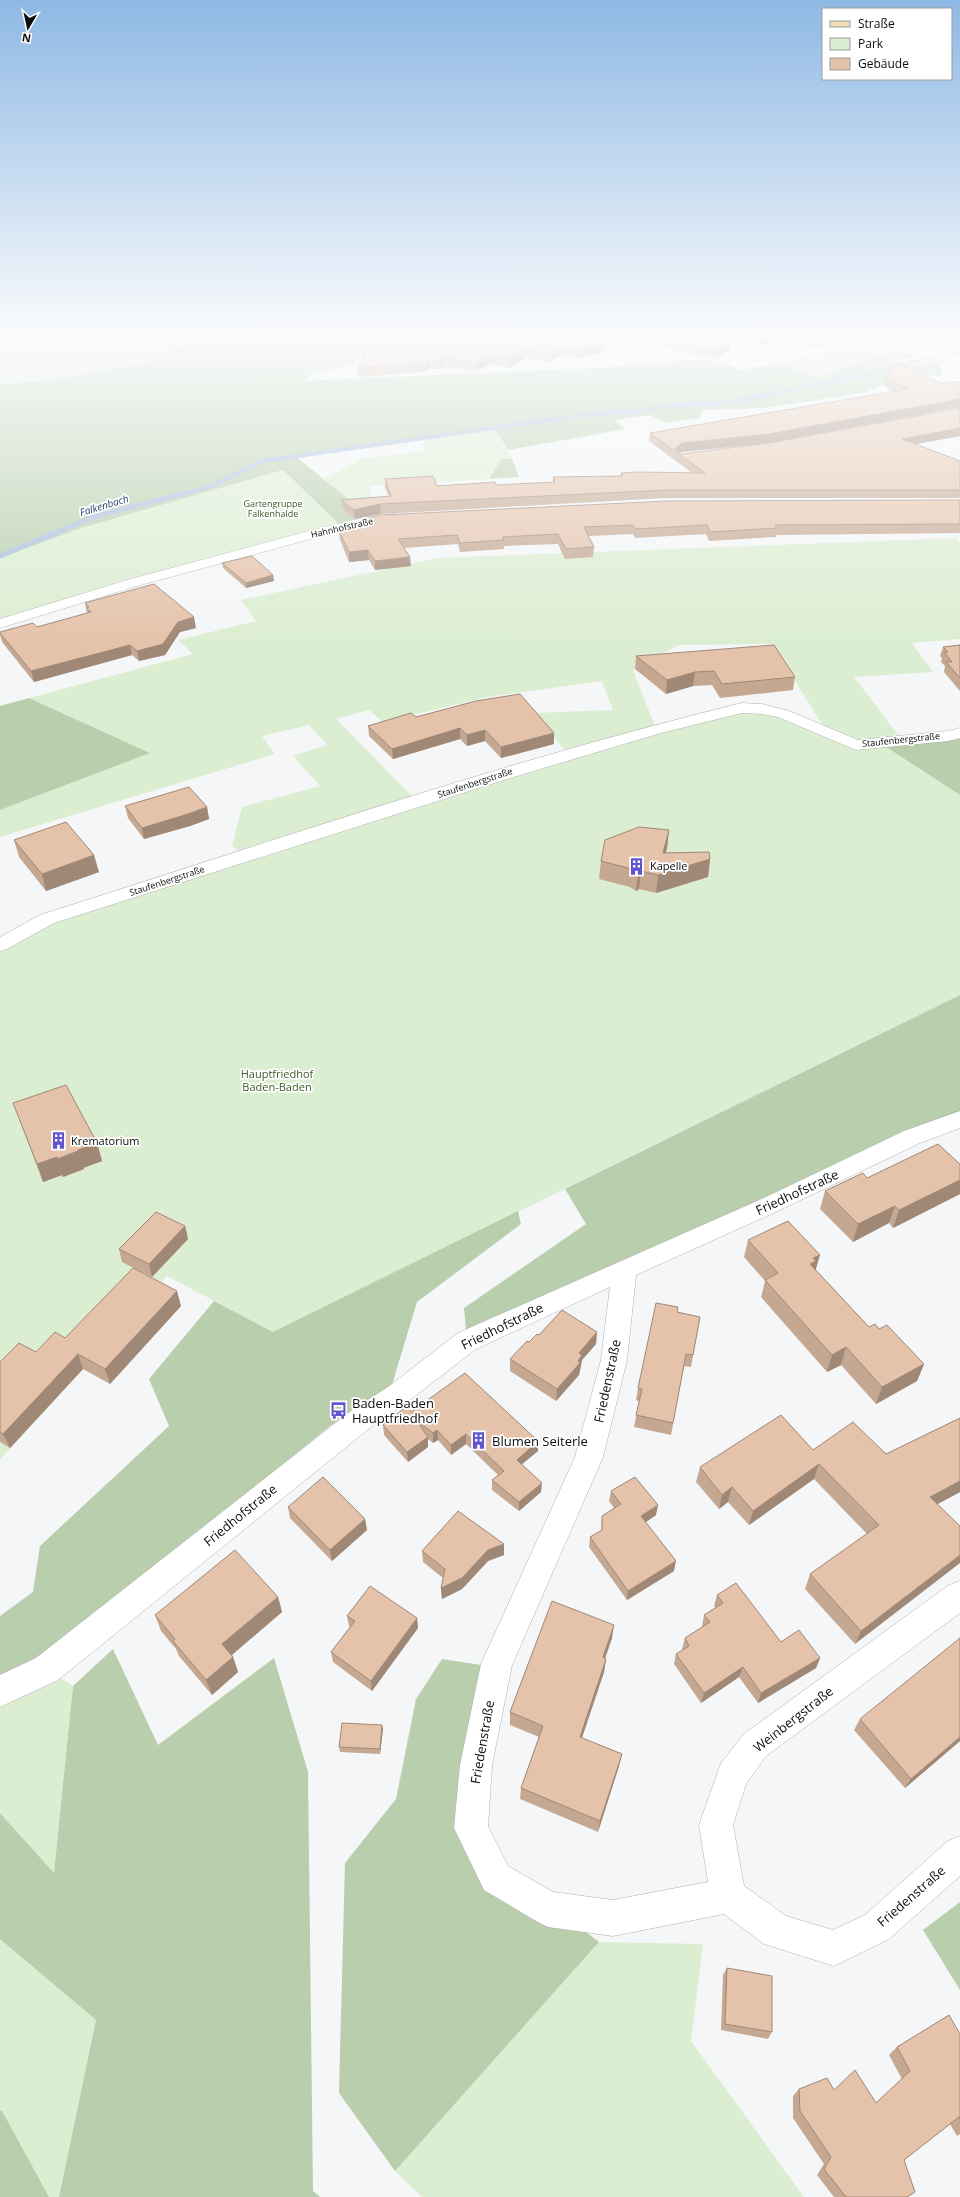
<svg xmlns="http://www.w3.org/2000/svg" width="960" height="2197" viewBox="0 0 960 2197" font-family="'Open Sans',sans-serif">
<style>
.green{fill:#dceed1;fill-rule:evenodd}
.forest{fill:#b9ceac}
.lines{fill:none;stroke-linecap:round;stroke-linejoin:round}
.stream-far1{stroke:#a8bdde;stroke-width:4}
.stream{stroke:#a8bdde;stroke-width:5}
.minor-casing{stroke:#b0b0b2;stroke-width:1}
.secondary-casing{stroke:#b0b0b2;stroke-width:1}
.primary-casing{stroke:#d3d3d3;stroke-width:1}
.minor{fill:#fff;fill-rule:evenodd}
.secondary{fill:#fff;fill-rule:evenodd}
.primary{fill:#f1dfb5;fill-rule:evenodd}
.wall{fill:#c5a892}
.shaded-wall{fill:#a08877}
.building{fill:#e5c3aa;stroke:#a08877}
.labels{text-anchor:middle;stroke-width:3.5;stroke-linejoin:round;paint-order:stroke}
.far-park-label{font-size:9px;fill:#3c5827;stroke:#fff}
.far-street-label{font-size:9px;fill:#0b0c0c;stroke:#fff}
.far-water-label{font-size:10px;font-style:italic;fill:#28436f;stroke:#fff}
.poi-label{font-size:11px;fill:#0b0c0c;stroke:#fff;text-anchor:start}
.park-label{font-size:11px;fill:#3c5827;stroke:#fff}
.near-street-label{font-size:13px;fill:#0b0c0c;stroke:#fff}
.near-poi-label{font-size:13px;fill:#0b0c0c;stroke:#fff;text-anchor:start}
</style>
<rect width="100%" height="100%" fill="#f5f6f8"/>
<g class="green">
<polygon points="8,334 241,334 170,349 173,357 155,361 46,381 0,384 0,340"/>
<polygon points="873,334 929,334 960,343 960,361 941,365 916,356 895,351 817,377 764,356 801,343 820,350"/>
<polygon points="493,427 512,459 501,459 489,479 370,486 370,501 352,502 324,479 364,458 426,451 423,437"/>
<polygon points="283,470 342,527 0,624 0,558 81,528"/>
<path d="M956,538L960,544V639L912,643L933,672L854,677L902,740L880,743L960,795V995L273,1332L167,1276L0,1460V945L47,919L569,755L533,713L613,710L602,681L488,697L383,722L369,710L336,719L413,797L240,851L232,846L242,807L320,786L293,756L327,745L309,725L262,736L275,754L0,837V810L150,753L29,698L193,654L178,640L256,621L241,600L438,558ZM772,644L826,731L762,709L656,729L633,670L679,645Z"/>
<polygon points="47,1669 73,1686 54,1873 0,1813 0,1691"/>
<polygon points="0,1939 96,2020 59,2197 0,2197"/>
<polygon points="599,1942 703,1944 691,2041 804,2197 422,2197 395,2171"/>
</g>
<g class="forest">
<polygon points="241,334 366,334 370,340 404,355 361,355 350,366 313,373 304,381 596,368 705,359 732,367 744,368 776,361 817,377 895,351 916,356 887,362 902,369 932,362 941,365 941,377 914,372 866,392 765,408 702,410 700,418 666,423 650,415 614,420 625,429 508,450 493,427 295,456 352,502 371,509 342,527 283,470 81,528 0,558 0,384 46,381 155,361 173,357 170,349"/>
<polygon points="832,334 873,334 820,350 801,343"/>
<polygon points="501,459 512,459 519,477 489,479"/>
<polygon points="29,698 150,753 0,810 0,706"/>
<polygon points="960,733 960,795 880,743"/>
<polygon points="960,995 960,1119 467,1341 464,1308 586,1224 565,1189"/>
<polygon points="518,1211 521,1224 417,1302 391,1388 330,1426 36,1667 0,1682 0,1616 33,1592 40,1546 169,1426 149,1379 214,1301 273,1332"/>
<polygon points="113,1649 158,1745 274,1658 308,1772 313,2191 320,2197 59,2197 96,2020 0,1939 0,1813 54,1873 73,1686"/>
<polygon points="442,1659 488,1666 459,1835 599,1942 395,2171 339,2093 345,1863 396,1799 416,1699"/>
<polygon points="960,1902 960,1990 923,1930"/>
<polygon points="0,2111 2,2111 49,2197 0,2197"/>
</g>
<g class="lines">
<polyline class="stream-far1" points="182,494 206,488 263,461 591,414 642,411 666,406 732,402 860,376 922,360"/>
<polyline class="stream" points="0,556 96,516 186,493"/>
<defs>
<g id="minor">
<path d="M693,334H707L751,351L755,356L741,364C768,361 793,351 819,347C867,340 914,346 960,356V362C914,352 867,346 820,353C793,357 767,367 739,370L727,364L743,355Z"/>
<polygon points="395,514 401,518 399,521 362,526 318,537 137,586 0,628 0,619 127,580 309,531 362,518"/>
<path d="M742,703L762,704L789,711L858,740L948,731L960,728V738L948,741L856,750L778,717L762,714L742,713L661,733L507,779L54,923L7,949L0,951V937L40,915C273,841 505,761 742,703Z"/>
<polygon points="960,1111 960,1128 920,1143 780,1210 636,1275 627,1360 603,1457 512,1665 492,1765 488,1826 508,1866 553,1892 613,1900 708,1882 699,1825 721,1763 744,1734 949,1585 960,1581 960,1613 766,1756 746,1784 733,1825 744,1886 786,1916 833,1930 865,1915 948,1841 960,1836 960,1876 889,1939 834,1966 764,1944 724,1914 613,1936 548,1927 536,1921 484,1890 454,1828 460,1765 481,1664 575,1457 601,1360 610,1287 476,1349 406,1403 371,1427 58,1680 0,1707 0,1675 36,1658 351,1411 388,1387 458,1333 764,1198 904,1131"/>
</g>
<polygon id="secondary" points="935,334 950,334 960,337 960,343"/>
<polygon id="primary" points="953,334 960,334 960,338"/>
</defs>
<use href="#minor" class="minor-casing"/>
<use href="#secondary" class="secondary-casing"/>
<use href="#primary" class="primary-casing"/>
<use href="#minor" class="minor"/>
<use href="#secondary" class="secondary"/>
<use href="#primary" class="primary"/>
</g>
<g class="wall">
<polygon points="388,334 523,334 531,337 524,334 604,334 603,352 578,359 564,354 549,362 526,358 509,368 490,364 477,371 444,366 443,369 429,369 427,372 358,377 358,368 396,337"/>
<polygon points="606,334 710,334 730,342 729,351 714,358 680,352 646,341"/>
<polygon points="711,334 803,334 759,346 748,343 740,342 738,344"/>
<polygon points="886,378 941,383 960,382 960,407 768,443 681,452 680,452 682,454 769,443 960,408 960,436 916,444 960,461 960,498 666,498 381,514 355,519 342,508 341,500 389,496 385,488 385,479 437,486 496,485 553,482 553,477 621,476 621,473 692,473 649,441 650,433 895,392 884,386"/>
<polygon points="960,500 960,533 776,535 776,537 709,541 706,534 635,538 633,534 588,536 594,547 593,557 565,559 558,544 504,546 504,549 460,552 458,544 404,548 411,566 375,570 369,560 349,562 340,540 339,531 345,530 345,528 366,526 365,519"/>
<polygon points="222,563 273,575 274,581 246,588 223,568"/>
<polygon points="85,603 196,628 180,632 165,655 139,661 132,655 34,682 2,642 0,635 0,632 37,627 87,613"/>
<polygon points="960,645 960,691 944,672 945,666 941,662 942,658 940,656 943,647"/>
<polygon points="636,656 795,677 793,690 720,698 712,685 693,686 666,694 635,669"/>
<polygon points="416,717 554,744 501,758 485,741 467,746 460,739 393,759 369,736 368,726"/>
<polygon points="125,806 207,807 209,819 190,826 144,839 128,818"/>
<polygon points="669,830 667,848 665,853 710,859 708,877 656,893 639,889 636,891 630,887 599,879 601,861"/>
<polygon points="14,840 99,872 46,891 19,857"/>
<polygon points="13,1103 97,1143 102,1161 83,1168 84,1169 63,1177 62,1175 43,1182 20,1121"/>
<polygon points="960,1164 960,1194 893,1228 889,1223 853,1242 820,1209 825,1191 867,1178"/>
<polygon points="185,1226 188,1239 152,1277 122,1262 119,1249"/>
<polygon points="748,1240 816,1270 869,1327 879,1329 924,1364 917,1381 876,1404 841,1365 827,1372 761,1297 765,1281 744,1257"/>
<polygon points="181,1306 110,1384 83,1369 10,1448 0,1442 0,1362 36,1352 65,1338"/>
<polygon points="677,1313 700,1317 691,1367 684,1366 671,1435 634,1427 639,1401 636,1400 638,1388"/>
<polygon points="597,1332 596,1344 582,1360 579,1375 556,1401 510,1371 510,1359 529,1342 539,1335"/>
<polygon points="411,1412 538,1441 538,1451 522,1464 541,1492 519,1511 492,1490 492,1480 498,1475 466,1444 451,1455 438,1440 433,1443 428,1439 428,1447 408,1462 384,1435 383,1425"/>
<polygon points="960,1418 960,1492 937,1504 855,1644 805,1589 810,1574 867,1534 814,1479 749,1525 728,1502 719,1509 696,1482 700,1467 813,1450 886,1454"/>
<polygon points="611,1491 656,1515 646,1522 674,1571 627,1600 589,1547 590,1537 601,1531 602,1516 614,1508 609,1501"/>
<polygon points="288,1507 365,1519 367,1530 332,1561 290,1518"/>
<polygon points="504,1544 504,1555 488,1561 462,1589 442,1599 441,1588 443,1578 423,1562 422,1551"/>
<polygon points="717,1595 781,1642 820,1658 816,1668 758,1703 739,1677 701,1703 674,1664 676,1654 683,1650 682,1649 685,1638 703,1627 702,1626 704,1615 716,1608 714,1606"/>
<polygon points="278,1597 282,1612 232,1655 233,1657 238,1672 212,1695 179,1656 176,1649 161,1631 155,1615"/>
<polygon points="347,1616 417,1618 418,1628 372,1691 333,1662 331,1652 350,1627 349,1626"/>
<polygon points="612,1638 605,1658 606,1659 604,1672 582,1738 622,1754 619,1766 598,1832 520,1799 521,1788 539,1737 510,1725 510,1712"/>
<polygon points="860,1719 960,1741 905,1788 854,1730"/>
<polygon points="382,1725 383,1729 380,1754 340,1752 339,1747"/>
<polygon points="727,1968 772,2032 768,2039 721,2030 723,1975"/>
<polygon points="960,2034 960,2134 957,2136 950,2124 904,2160 907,2197 834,2197 817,2175 824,2164 793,2118 793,2096 799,2089 834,2090 876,2103 902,2079 889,2055 897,2047"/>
</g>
<g class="shaded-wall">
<polygon points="741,334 740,342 738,344 739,336"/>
<polygon points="775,334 803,334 759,346 761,338"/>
<polygon points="730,342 729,351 714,358 715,350"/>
<polygon points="604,343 603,352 578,359 578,350"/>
<polygon points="564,345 564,354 549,362 549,354"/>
<polygon points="526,350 526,358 509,368 509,359"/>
<polygon points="490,355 490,364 477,371 477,363"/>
<polygon points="444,358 444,366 443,369 443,361"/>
<polygon points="429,360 429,369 427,372 427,364"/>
<polygon points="960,399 960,407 768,443 681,452 678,454 674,449 682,443"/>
<polygon points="960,422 960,436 900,447 902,439"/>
<polygon points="380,504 381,514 355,519 354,510"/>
<polygon points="368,550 369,560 349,562 349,552"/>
<polygon points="410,557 411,566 375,570 375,561"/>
<polygon points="273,575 274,581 246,588 246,583"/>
<polygon points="194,617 196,628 180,632 165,655 139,661 137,651 178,622"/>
<polygon points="130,645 132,655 34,682 31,671"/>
<polygon points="695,672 693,686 666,694 667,680"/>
<polygon points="460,728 460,739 393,759 392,749"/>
<polygon points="485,730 485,741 467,746 467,735"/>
<polygon points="554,733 554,744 501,758 501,747"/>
<polygon points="207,807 209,819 190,826 144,839 142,828"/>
<polygon points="669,830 667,848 661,871 663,853"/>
<polygon points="94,855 99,872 46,891 42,874"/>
<polygon points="710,859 708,877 656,893 658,875"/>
<polygon points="641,871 639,889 636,891 638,874"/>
<polygon points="97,1143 102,1161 83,1168 84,1169 63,1177 57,1159 78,1150"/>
<polygon points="57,1157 62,1175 43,1182 37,1164"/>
<polygon points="960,1180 960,1194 893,1228 899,1210"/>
<polygon points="895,1206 889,1223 853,1242 858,1224"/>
<polygon points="185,1226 188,1239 152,1277 149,1264"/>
<polygon points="820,1255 815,1272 810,1264 813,1258"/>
<polygon points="177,1291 181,1306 110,1384 105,1369"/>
<polygon points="597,1332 596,1344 582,1360 579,1375 556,1401 557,1389 579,1353"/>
<polygon points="846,1347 841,1365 827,1372 832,1355"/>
<polygon points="78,1354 83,1369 10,1448 3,1434"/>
<polygon points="924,1364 917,1381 876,1404 882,1387"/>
<polygon points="437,1430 438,1440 433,1443 433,1433"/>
<polygon points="466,1434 466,1444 451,1455 451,1445"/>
<polygon points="428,1437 428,1447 408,1462 407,1452"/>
<polygon points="538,1441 538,1451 516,1469 517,1460"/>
<polygon points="819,1464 814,1479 749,1525 753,1511"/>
<polygon points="960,1481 960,1492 923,1512 930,1497"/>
<polygon points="542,1483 541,1492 519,1511 519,1502"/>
<polygon points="732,1487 728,1502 719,1509 722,1495"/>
<polygon points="658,1505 656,1515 640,1526 641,1516"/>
<polygon points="365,1519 367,1530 332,1561 330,1550"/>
<polygon points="504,1544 504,1555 488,1561 462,1589 442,1599 441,1588 488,1550"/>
<polygon points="960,1555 960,1563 855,1644 861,1631"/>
<polygon points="676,1561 674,1571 627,1600 628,1591"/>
<polygon points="278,1597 282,1612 227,1659 222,1644"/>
<polygon points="417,1618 418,1628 372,1691 371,1681"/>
<polygon points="614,1625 612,1638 601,1670 603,1657"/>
<polygon points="233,1657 238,1672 212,1695 206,1680"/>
<polygon points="820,1658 816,1668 758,1703 761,1693"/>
<polygon points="606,1659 604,1672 578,1749 580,1737"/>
<polygon points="743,1667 739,1677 701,1703 704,1693"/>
<polygon points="382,1725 383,1729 380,1754 380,1749"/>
<polygon points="960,1737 960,1741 905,1788 911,1779"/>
<polygon points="622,1754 619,1766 598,1832 600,1821"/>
</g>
<g class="building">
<polygon points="408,334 523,334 531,337 535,334 604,334 604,343 578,350 564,345 549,354 526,350 509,359 490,355 477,363 444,358 443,361 429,360 427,364 358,368 369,343 409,334"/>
<polygon points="649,334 710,334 730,342 715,350 680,344"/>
<polygon points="733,334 741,334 739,336"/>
<polygon points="742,334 775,334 761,338 749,334"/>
<polygon points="895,361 941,383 960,382 960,399 769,434 682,443 674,449 682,454 769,443 960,408 960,428 902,439 960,461 960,490 667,490 380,504 354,510 341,500 391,496 385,479 418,477 433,476 437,486 495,482 496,485 555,482 553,477 622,476 621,473 637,472 705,473 650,433 908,389 886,378"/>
<polygon points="960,500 960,524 775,525 777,528 710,532 707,525 636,529 633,525 584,527 594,547 566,549 558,534 503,537 504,540 460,543 457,535 398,539 410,557 375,561 368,550 349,552 339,531 346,530 345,528 373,525 365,519 381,515 667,501"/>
<polygon points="252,556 273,575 246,583 222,563"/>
<polygon points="154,584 194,617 178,622 163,644 137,651 130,645 31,671 0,633 0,632 33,623 37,627 91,612 86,608 89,607 85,603"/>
<polygon points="774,645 795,677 722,684 714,671 695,672 667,680 636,656"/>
<polygon points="960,645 960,678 946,662 952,662 944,652 948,652 943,647"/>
<polygon points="520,694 554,733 501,747 485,730 467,735 460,728 392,749 368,726 411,713 416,717 476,701"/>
<polygon points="189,787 207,807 188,814 142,828 125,806"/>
<polygon points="66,822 94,855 42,874 14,840"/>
<polygon points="639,827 669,830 663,853 709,852 710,859 658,875 641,871 638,874 632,869 601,861 605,840"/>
<polygon points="66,1085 97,1143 78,1150 78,1151 57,1159 57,1157 37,1164 13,1103"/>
<polygon points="938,1144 960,1164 960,1180 899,1210 895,1206 858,1224 825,1191 863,1173 867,1178"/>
<polygon points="156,1212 185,1226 149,1264 119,1249"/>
<polygon points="788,1221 820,1255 813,1258 816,1261 810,1264 869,1327 875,1324 879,1329 887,1325 924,1364 882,1387 846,1347 832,1355 765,1280 778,1273 748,1240"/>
<polygon points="133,1268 177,1291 105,1369 78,1354 3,1434 0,1432 0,1362 19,1343 36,1352 55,1332 65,1338"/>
<polygon points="656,1303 678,1307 677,1312 700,1317 693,1355 686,1354 673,1423 636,1415 642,1389 638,1388"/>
<polygon points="562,1310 597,1332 579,1353 582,1355 578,1361 580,1363 557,1389 510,1359 527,1341 529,1342 537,1334 539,1335"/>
<polygon points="465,1373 538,1441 517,1460 542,1483 519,1502 492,1480 504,1471 466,1434 451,1445 437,1430 433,1433 416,1420 428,1437 407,1452 383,1425 407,1406 411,1412"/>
<polygon points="781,1415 813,1450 853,1422 886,1454 960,1418 960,1481 930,1497 960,1526 960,1555 861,1631 810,1574 879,1525 819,1464 753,1511 732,1487 722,1495 700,1467"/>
<polygon points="323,1477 365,1519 330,1550 288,1507"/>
<polygon points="635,1477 658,1505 641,1516 676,1561 628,1591 590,1537 602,1530 602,1516 621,1504 611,1491"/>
<polygon points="458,1511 504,1544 488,1550 462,1578 441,1588 445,1569 422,1551"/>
<polygon points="235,1550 278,1597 222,1644 233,1657 206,1680 173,1641 175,1639 155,1615"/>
<polygon points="736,1583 781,1642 799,1630 820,1658 761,1693 743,1667 704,1693 676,1654 689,1646 685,1638 710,1622 704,1615 723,1603 717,1595"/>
<polygon points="370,1586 417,1618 371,1681 331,1652 355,1621 347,1616"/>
<polygon points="552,1601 614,1625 603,1657 606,1659 580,1737 622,1754 600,1821 521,1788 543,1726 510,1712"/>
<polygon points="960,1638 960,1737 911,1779 860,1719"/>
<polygon points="342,1723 382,1725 380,1749 339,1747"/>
<polygon points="727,1968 772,1976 772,2032 725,2024"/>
<polygon points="949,2015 960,2034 960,2119 959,2117 904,2160 915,2192 907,2197 846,2197 824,2169 831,2157 800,2111 799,2089 827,2078 834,2090 855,2070 876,2103 910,2071 897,2047"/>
</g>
<linearGradient id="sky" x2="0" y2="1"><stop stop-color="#8eb8e4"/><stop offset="0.52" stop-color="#fafbfc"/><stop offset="1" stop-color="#fafbfc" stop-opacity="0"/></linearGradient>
<rect width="960" height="642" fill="url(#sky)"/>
<defs>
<symbol id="building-bare" viewBox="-9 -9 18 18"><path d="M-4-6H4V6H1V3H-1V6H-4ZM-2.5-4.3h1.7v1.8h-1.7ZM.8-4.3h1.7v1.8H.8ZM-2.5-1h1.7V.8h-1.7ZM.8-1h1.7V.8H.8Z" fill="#6254cd" stroke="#fff" stroke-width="2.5" paint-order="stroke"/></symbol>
<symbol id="bus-bare" viewBox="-9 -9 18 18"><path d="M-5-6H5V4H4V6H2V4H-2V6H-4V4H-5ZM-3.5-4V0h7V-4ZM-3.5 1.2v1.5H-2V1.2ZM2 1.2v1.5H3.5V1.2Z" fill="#6254cd" stroke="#fff" stroke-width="2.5" paint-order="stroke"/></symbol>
</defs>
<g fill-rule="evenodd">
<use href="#building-bare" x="624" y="854" width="25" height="25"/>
<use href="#building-bare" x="46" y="1128" width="25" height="25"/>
<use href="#bus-bare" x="326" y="1398" width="25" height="25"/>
<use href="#building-bare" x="466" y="1428" width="25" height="25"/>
</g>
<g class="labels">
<g class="far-park-label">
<text x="273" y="507">Gartengruppe<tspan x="273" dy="10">Falkenhalde</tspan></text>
</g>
<g class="far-street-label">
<text transform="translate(342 528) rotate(-13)" y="3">Hahnhofstraße</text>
<text transform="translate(901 740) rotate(-6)" y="3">Staufenbergstraße</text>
<text transform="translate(475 783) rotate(-18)" y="3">Staufenbergstraße</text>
<text transform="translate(167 881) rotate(-18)" y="3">Staufenbergstraße</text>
</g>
<g class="far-water-label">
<text transform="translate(104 505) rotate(-17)" y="4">Falkenbach</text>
</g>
<g class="poi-label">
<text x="650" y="870">Kapelle</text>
<text x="71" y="1145">Krematorium</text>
</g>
<g class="park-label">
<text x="277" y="1078">Hauptfriedhof<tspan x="277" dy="13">Baden-Baden</tspan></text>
</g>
<g class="near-street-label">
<text transform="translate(797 1192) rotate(-25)" y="5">Friedhofstraße</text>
<text transform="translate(502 1326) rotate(-26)" y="5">Friedhofstraße</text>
<text transform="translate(607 1381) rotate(-78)" y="5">Friedenstraße</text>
<text transform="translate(240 1515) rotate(-39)" y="5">Friedhofstraße</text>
<text transform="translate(793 1719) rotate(-38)" y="5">Weinbergstraße</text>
<text transform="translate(482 1742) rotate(-80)" y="5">Friedenstraße</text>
<text transform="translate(911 1896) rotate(-41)" y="5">Friedenstraße</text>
</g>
<g class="near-poi-label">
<text x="352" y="1408">Baden-Baden<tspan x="352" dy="15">Hauptfriedhof</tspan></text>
<text x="492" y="1446">Blumen Seiterle</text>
</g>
</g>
<rect x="822" y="8" width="130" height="72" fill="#ffffff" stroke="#9d9e9e"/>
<rect x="830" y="21" width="20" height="6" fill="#f1dfb5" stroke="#9d9e9e"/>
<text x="858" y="28" font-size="12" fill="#0b0c0c">Straße</text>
<rect x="830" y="38" width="20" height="12" fill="#dceed1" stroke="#9d9e9e"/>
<text x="858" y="48" font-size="12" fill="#0b0c0c">Park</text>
<rect x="830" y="58" width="20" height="12" fill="#e5c3aa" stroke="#9d9e9e"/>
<text x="858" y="68" font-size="12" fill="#0b0c0c">Gebäude</text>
<g transform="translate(28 28) rotate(189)" stroke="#ffffff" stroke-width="3" paint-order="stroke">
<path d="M0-3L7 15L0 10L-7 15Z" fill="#0b0c0c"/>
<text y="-6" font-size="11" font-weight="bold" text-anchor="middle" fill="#0b0c0c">N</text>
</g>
</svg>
